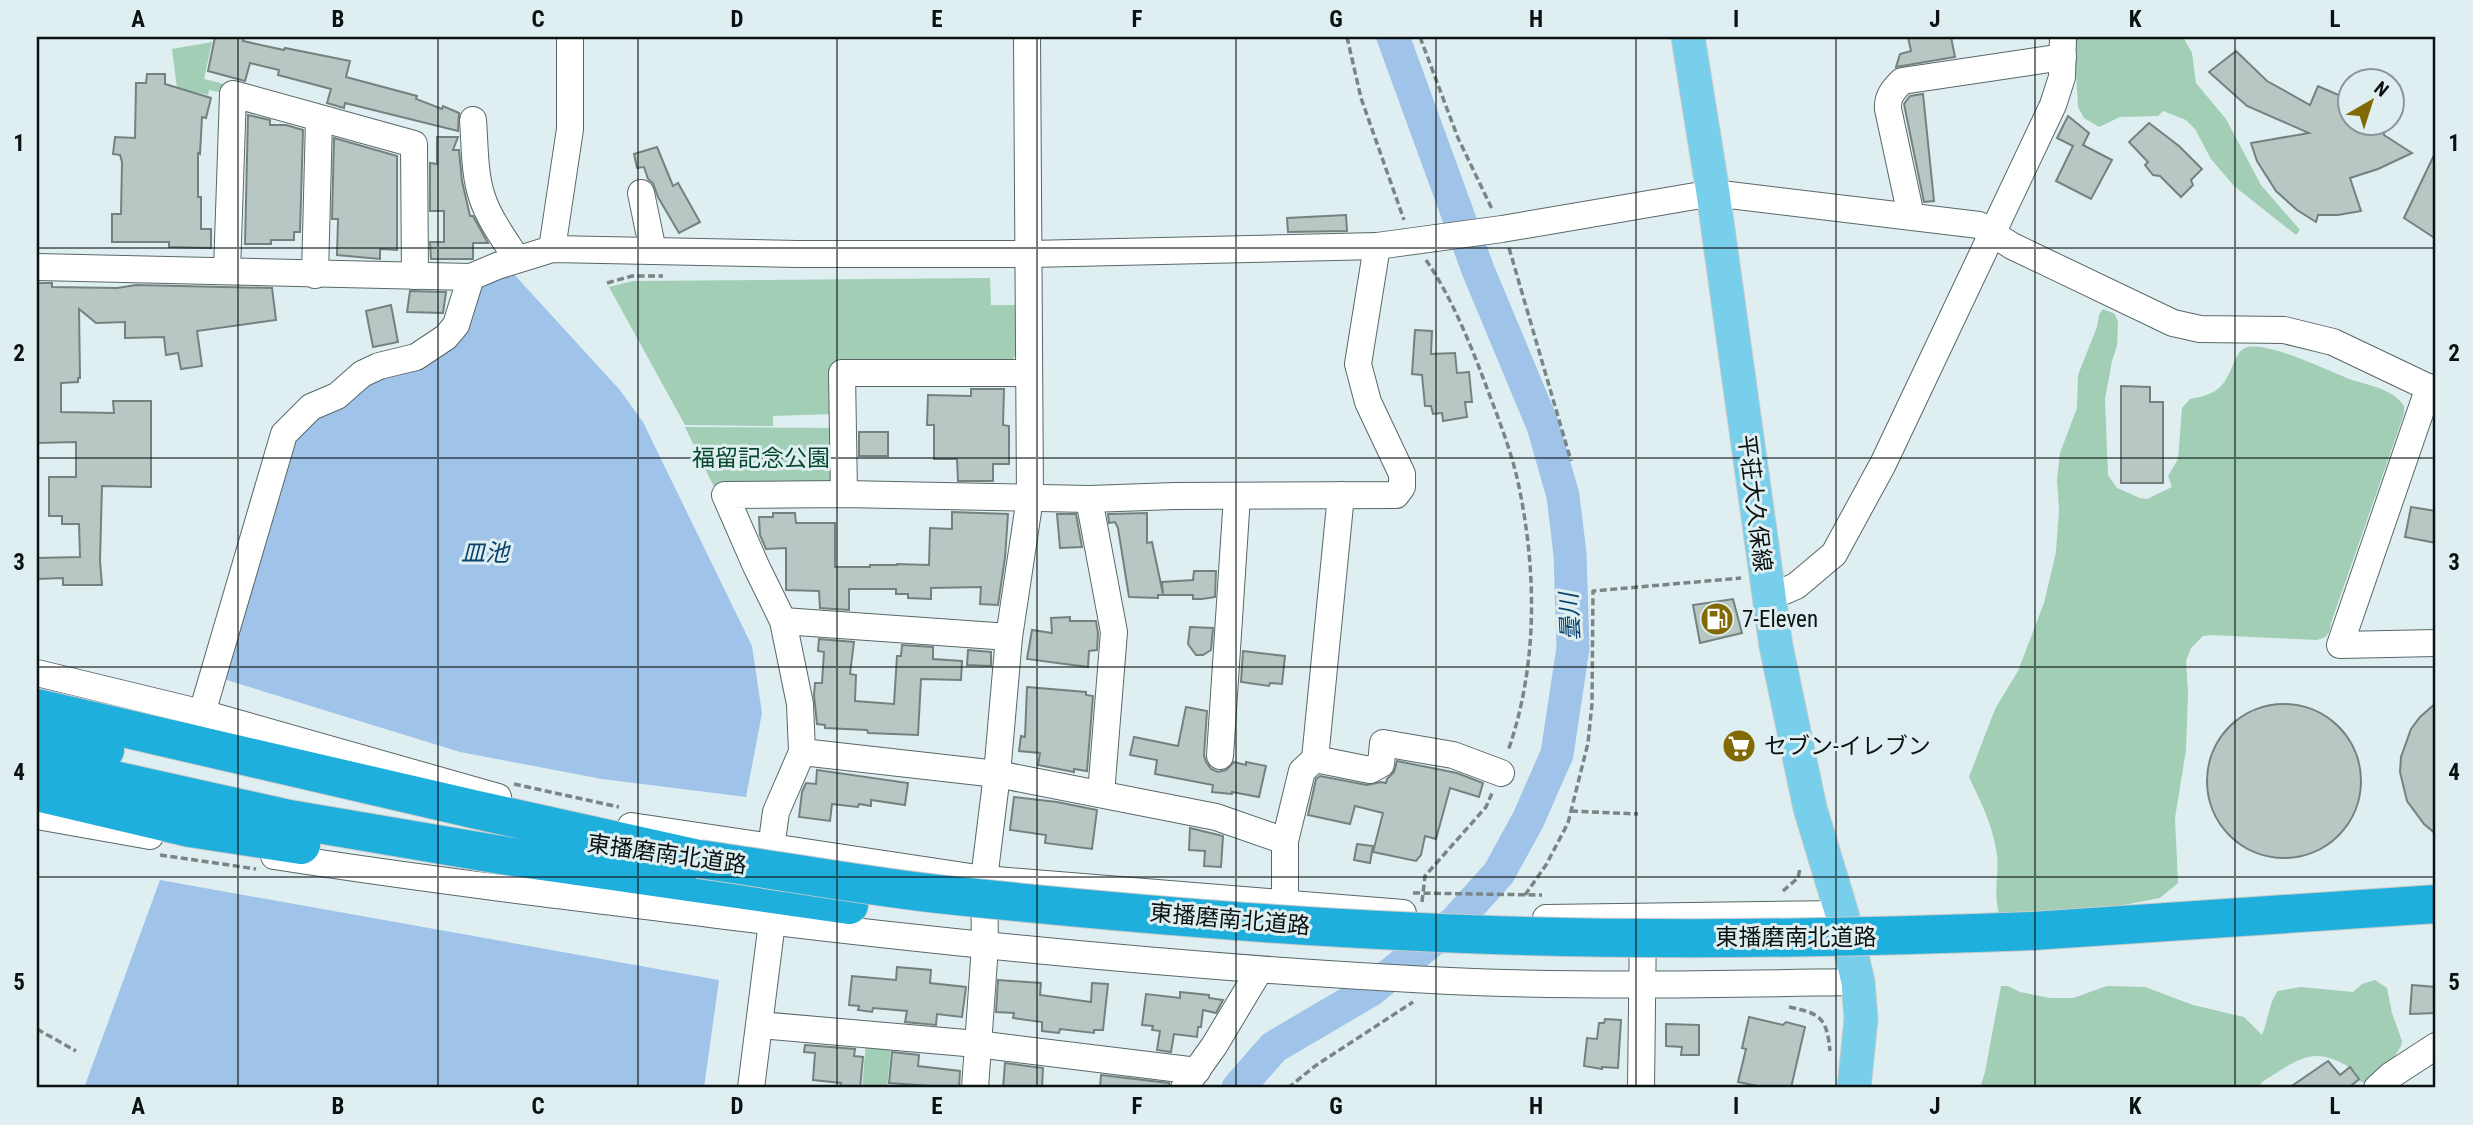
<svg xmlns="http://www.w3.org/2000/svg" width="2473" height="1125" viewBox="0 0 2473 1125" font-family="'Roboto Condensed','Noto Sans JP',sans-serif">
<style>
.green{fill:#a1ceb5}
.water{fill:#a0c4e9}
.lines{fill:none;stroke-linecap:round;stroke-linejoin:round}
.river{stroke:#a0c4e9;stroke-width:33}
.building{fill:#b8c7c4;stroke:#74827f;stroke-width:2}
.minor-casing{stroke:#596768;stroke-width:28}
.major-casing{stroke:#c9cacb;stroke-width:35}
.highway-casing{stroke:#c9cacb;stroke-width:40}
.path{stroke:#7a8586;stroke-width:3.5;stroke-dasharray:7 3.5;stroke-linecap:butt}
.minor{stroke:#fff;stroke-width:26}
.major{stroke:#78cfeb;stroke-width:33}
.highway{stroke:#1eafdd;stroke-width:38}
.highway-bridge-casing{stroke:#c9cacb;stroke-width:40;stroke-linecap:butt}
.highway-bridge{stroke:#1eafdd;stroke-width:38}
.grid{fill:none;stroke:#0b1011;stroke-width:2;stroke-opacity:0.55}
.labels{text-anchor:middle;stroke-width:6;stroke-linejoin:round;paint-order:stroke}
.park-label{font-size:23px;fill:#06472d;stroke:#dfeff1}
.street-label{font-size:23px;fill:#0b1011;stroke:#dfeff1}
.poi-label{font-size:23px;fill:#0b1011;stroke:#dfeff1;text-anchor:start}
.water-label{font-size:24px;font-style:italic;fill:#084370;stroke:#dfeff1}
.neatline{fill:none;stroke:#0b1011;stroke-width:2.5}
.grid-label{font-size:23px;text-anchor:middle;font-weight:bold;fill:#0b1011}
</style>
<rect width="100%" height="100%" fill="#dfeff1"/>
<g class="green">
<polygon points="2074,37 2183,37 2192,53 2196,83 2226,119 2261,185 2300,230 2296,235 2234,186 2211,159 2195,129 2186,120 2163,111 2158,116 2120,117 2099,127 2084,118 2078,107"/>
<polygon points="212,42 204,79 224,84 223,93 209,90 208,95 177,88 172,49"/>
<polygon points="990,278 991,305 1015,305 1016,355 1009,363 834,363 834,414 773,416 773,426 685,425 609,287 633,281"/>
<path d="M2103,309L2115,314L2118,322L2117,346L2112,361L2105,399L2108,475L2117,488L2140,498L2147,499L2172,487L2168,476L2178,459L2182,408L2190,399C2219,394 2224,387 2235,360C2238,355 2239,351 2245,348C2264,339 2331,372 2352,380C2366,384 2380,387 2393,395C2398,398 2401,402 2404,406V414L2331,623C2330,633 2327,638 2317,640L2211,635L2203,636L2191,648L2186,661L2188,692L2186,750L2175,818L2178,883L2160,898L2087,912L2001,920C1991,892 2001,874 1996,849C1992,824 1980,800 1969,777L1995,709L2018,671L2044,603L2056,552L2059,510L2057,480L2060,453L2077,408L2078,375L2097,327L2099,315Z"/>
<polygon points="685,427 835,428 836,479 829,488 714,487"/>
<path d="M2375,980L2387,988L2392,1013L2402,1041L2401,1046L2390,1065L2365,1083L2358,1081L2355,1071C2313,1043 2300,1059 2262,1082L2258,1088H1980L1985,1072L2001,986H2008L2020,992L2050,998H2073L2107,986L2145,987L2193,1005L2244,1017L2262,1035C2268,1021 2269,1002 2278,991L2301,987L2353,992L2362,984Z"/>
<polygon points="866,1043 891,1045 887,1088 862,1088"/>
</g>
<g class="water">
<polygon points="511,271 619,389 643,422 752,646 762,713 746,797 602,779 460,752 220,678 288,437 372,378 418,367 476,286"/>
<polygon points="160,880 719,980 704,1088 84,1088"/>
</g>
<g class="lines">
<polyline class="river" points="1238,1088 1274,1047 1371,990 1456,921 1499,873 1528,820 1557,754 1573,648 1570,554 1563,496 1543,426 1478,270 1393,37"/>
</g>
<g class="building">
<polygon points="215,37 244,37 243,41 284,50 285,48 350,61 346,77 417,96 416,99 442,109 443,106 459,113 458,131 345,103 344,108 327,103 331,89 278,75 279,70 250,63 245,81 208,71"/>
<polygon points="1908,37 1951,37 1955,57 1896,67 1900,54 1911,51"/>
<polygon points="2236,51 2267,81 2310,105 2318,86 2350,100 2350,122 2385,122 2384,135 2412,153 2378,169 2350,178 2361,211 2338,215 2318,215 2316,222 2297,210 2276,191 2257,161 2251,143 2309,133 2247,106 2209,72"/>
<polygon points="147,74 165,74 165,84 211,98 206,118 202,117 200,154 198,153 198,197 201,197 201,229 211,229 211,248 169,247 169,242 112,242 112,214 121,214 122,162 120,155 113,154 115,137 135,138 136,83 146,83"/>
<polygon points="1923,94 1934,201 1924,202 1904,104 1910,96"/>
<polygon points="248,115 270,120 270,125 286,125 303,130 300,232 294,232 294,240 271,240 271,244 245,244"/>
<polygon points="2068,116 2089,133 2083,145 2112,160 2091,199 2056,181 2073,146 2057,138"/>
<polygon points="2149,123 2179,146 2202,169 2191,180 2193,185 2181,197 2160,176 2153,175 2145,165 2148,162 2129,142"/>
<polygon points="437,137 458,137 453,150 459,150 462,181 470,216 473,216 488,243 473,243 473,259 431,259 430,242 444,242 444,211 430,211 430,163 437,164"/>
<polygon points="334,138 397,156 397,250 380,249 380,259 337,255 338,219 332,219"/>
<polygon points="657,147 673,186 678,183 700,222 679,233 658,197 653,183 648,179 644,167 637,168 634,154"/>
<polygon points="2436,151 2436,239 2404,218"/>
<polygon points="1346,215 1347,231 1288,232 1287,218"/>
<polygon points="37,283 52,283 52,287 117,288 136,285 272,288 276,320 197,331 202,366 181,369 178,353 166,355 164,337 125,338 125,322 96,323 79,309 80,378 78,378 78,382 61,383 61,412 114,413 113,401 151,401 151,487 102,486 100,561 102,585 63,585 63,578 37,579 37,558 80,557 79,524 62,524 62,516 49,516 49,477 76,477 76,442 37,443"/>
<polygon points="410,291 446,292 443,313 407,312"/>
<polygon points="391,305 398,342 373,347 366,311"/>
<polygon points="1415,330 1432,331 1431,354 1455,353 1457,373 1469,372 1472,402 1465,402 1467,417 1443,421 1442,413 1433,414 1431,406 1425,406 1422,375 1412,374"/>
<polygon points="2121,386 2150,387 2150,402 2163,402 2163,483 2121,483"/>
<polygon points="971,389 1004,389 1003,425 1009,426 1009,464 993,464 993,481 958,481 957,459 934,459 934,425 927,425 928,395 971,396"/>
<rect x="859" y="432" width="29" height="24"/>
<polygon points="2411,507 2436,511 2436,543 2405,537"/>
<polygon points="952,512 1008,514 1005,558 998,605 980,604 981,587 931,588 931,599 908,598 908,594 896,594 896,589 849,589 849,610 820,608 819,591 786,590 786,548 766,549 760,535 759,517 773,517 773,513 795,513 796,523 835,523 835,567 870,567 870,565 897,565 897,564 929,565 930,528 952,529"/>
<polygon points="1147,513 1147,543 1152,542 1163,594 1162,582 1193,580 1194,571 1216,571 1215,597 1202,599 1193,599 1193,595 1158,595 1158,598 1129,597 1118,528 1115,522 1109,523 1108,514"/>
<polygon points="1057,514 1076,514 1082,547 1060,548"/>
<polygon points="1733,599 1742,633 1700,643 1693,605"/>
<polygon points="1070,617 1070,621 1096,621 1098,633 1097,650 1089,651 1088,667 1027,659 1032,630 1052,633 1051,618"/>
<polygon points="1190,627 1213,628 1211,650 1203,655 1196,655 1188,644"/>
<polygon points="819,639 854,642 850,674 856,675 855,701 894,704 897,656 901,656 902,645 933,647 933,659 962,661 961,680 921,679 918,735 868,733 867,730 825,728 825,725 817,724 814,695 815,683 822,683 824,652 818,651"/>
<polygon points="968,650 991,652 991,666 967,665"/>
<polygon points="1243,651 1285,656 1282,684 1270,683 1269,686 1241,682"/>
<polygon points="1027,687 1086,692 1086,695 1093,696 1087,771 1074,769 1074,772 1038,765 1040,753 1019,751 1021,736 1025,737"/>
<polygon points="2436,703 2436,834 2424,824 2407,801 2400,772 2401,757 2411,729 2420,717"/>
<circle cx="2284" cy="781" r="77"/>
<polygon points="1186,707 1207,711 1204,755 1206,762 1211,769 1218,772 1226,770 1234,762 1246,765 1246,762 1266,766 1259,797 1232,792 1232,794 1212,792 1213,785 1155,774 1157,760 1130,755 1134,737 1178,746"/>
<polygon points="1397,761 1457,773 1483,783 1479,797 1450,788 1436,839 1425,836 1421,855 1416,861 1373,852 1383,813 1355,806 1350,824 1308,815 1316,779 1320,776 1367,785 1381,782 1386,783 1387,779 1394,772"/>
<polygon points="817,770 908,783 905,805 871,800 871,806 859,804 858,807 832,804 830,821 799,817 802,792 806,783 816,784"/>
<polygon points="1014,797 1057,802 1097,810 1092,849 1045,843 1046,835 1010,830"/>
<polygon points="1190,828 1223,836 1221,867 1204,866 1205,851 1189,850"/>
<polygon points="1357,844 1373,846 1370,863 1354,860"/>
<polygon points="897,967 931,970 930,983 966,987 962,1017 937,1014 936,1025 905,1022 907,1011 873,1008 872,1012 858,1010 859,1006 849,1005 852,976 896,980"/>
<polygon points="998,980 1041,983 1040,995 1091,1002 1092,983 1108,984 1103,1030 1094,1030 1094,1033 1060,1029 1059,1033 1042,1031 1042,1022 1013,1018 1014,1013 996,1012"/>
<polygon points="2412,985 2436,987 2436,1013 2410,1014"/>
<polygon points="1180,992 1209,995 1209,998 1223,1000 1216,1013 1203,1010 1201,1027 1198,1027 1197,1037 1174,1034 1171,1052 1157,1050 1160,1031 1152,1030 1153,1026 1142,1025 1146,994 1180,998"/>
<polygon points="1749,1017 1783,1025 1786,1022 1805,1027 1791,1088 1767,1088 1738,1082 1746,1049 1742,1048"/>
<polygon points="1605,1019 1621,1020 1618,1068 1602,1067 1602,1069 1584,1066 1587,1038 1597,1039 1599,1023 1604,1023"/>
<polygon points="1666,1024 1699,1025 1699,1055 1681,1055 1682,1047 1666,1046"/>
<polygon points="805,1045 855,1049 854,1056 863,1057 860,1088 840,1088 841,1083 813,1080 815,1053 804,1052"/>
<polygon points="892,1052 919,1055 918,1066 960,1071 959,1088 889,1083"/>
<polygon points="2328,1061 2340,1075 2350,1067 2359,1079 2351,1086 2352,1088 2289,1088"/>
<polygon points="1005,1063 1043,1068 1042,1088 1003,1088"/>
<polygon points="1101,1075 1169,1083 1169,1088 1100,1088"/>
</g>
<g class="lines">
<defs>
<g id="minor">
<path d="M473,120C475,145 474,173 482,197C489,219 505,240 517,259"/>
<polyline points="641,193 653,251"/>
<path d="M1911,216L1888,109C1887,97 1893,90 1902,81L2063,57"/>
<polyline points="552,249 570,129 570,37"/>
<polyline points="37,267 471,277 497,266 552,249 797,254 1030,254 1377,246 1502,229 1713,193 1979,225 2012,246 2173,323 2200,329 2284,330 2333,342 2436,391"/>
<polyline points="227,271 233,94 414,144 415,276"/>
<polyline points="315,275 319,119"/>
<polyline points="2429,387 2340,645 2436,643"/>
<polyline points="844,494 842,373 1028,373"/>
<polyline points="1089,499 1114,632 1101,794"/>
<polyline points="1768,598 1796,586 1834,554 1883,464 2053,105 2062,77 2063,37"/>
<polyline points="783,621 1009,637"/>
<polyline points="37,673 202,713 498,797"/>
<polyline points="202,713 284,434 311,407 337,396 362,374 379,366 416,357 446,337 456,325 471,277"/>
<polyline points="802,752 997,774 1216,817 1285,841"/>
<polyline points="1220,756 1237,496"/>
<polyline points="1315,759 1370,770 1381,764 1383,743 1453,755 1501,773"/>
<polyline points="37,816 150,836"/>
<polyline points="631,826 984,879 1403,913"/>
<polyline points="771,848 776,812 802,752 800,704 783,621 756,566 725,495 844,494 1089,499 1175,496 1396,495 1402,487 1402,474 1368,402 1358,364 1377,246"/>
<path d="M274,856C422,879 570,897 718,915C962,945 1205,969 1450,981C1586,987 1722,984 1858,982"/>
<polyline points="1285,903 1285,841 1302,771 1315,759 1341,495"/>
<polyline points="1546,918 1842,914"/>
<polyline points="760,1025 977,1044 1197,1071"/>
<polyline points="751,1088 772,922"/>
<polyline points="975,1088 985,946 984,879 997,774 1009,637 1030,498 1027,37"/>
<polyline points="1184,1088 1214,1046 1259,971"/>
<polyline points="1641,1088 1643,923"/>
<polyline points="2377,1088 2390,1076 2436,1046"/>
</g>
<polyline id="major" points="1688,37 1713,193 1776,646 1810,808 1842,914 1858,982 1861,1019 1854,1088"/>
<g id="highway">
<polyline points="37,708 473,809 699,859"/>
<polyline points="37,736 105,750"/>
<polyline points="37,763 289,819 507,856 849,905"/>
<polyline points="37,792 190,828 301,845"/>
<polyline points="2032,931 2436,904"/>
</g>
</defs>
<use href="#minor" class="minor-casing"/>
<use href="#major" class="major-casing"/>
<use href="#highway" class="highway-casing"/>
<g class="path">
<polyline points="1347,37 1361,98 1404,220"/>
<polyline points="1420,37 1458,138 1492,209"/>
<polyline points="1509,248 1571,461"/>
<path d="M1426,260C1450,295 1467,336 1482,375C1495,410 1510,446 1518,482C1537,571 1538,665 1508,751"/>
<polyline points="607,283 632,276 663,276"/>
<polyline points="514,784 619,807"/>
<polyline points="1571,811 1638,814"/>
<polyline points="160,855 256,869"/>
<polyline points="1783,891 1798,878 1800,868"/>
<polyline points="1413,893 1542,895"/>
<polyline points="1525,895 1546,865 1568,823 1588,743 1592,704 1593,591 1741,578"/>
<polyline points="1422,902 1425,876 1486,807 1493,791"/>
<path d="M1789,1007C1821,1013 1827,1019 1830,1051"/>
<polyline points="37,1029 76,1051"/>
<polyline points="1288,1088 1315,1066 1413,1002"/>
</g>
<use href="#minor" class="minor"/>
<use href="#major" class="major"/>
<use href="#highway" class="highway"/>
<defs>
<path id="highway-bridge" d="M699,859C778,870 858,885 938,894C1098,911 1260,925 1420,932C1624,942 1828,939 2032,931"/>
</defs>
<use href="#highway-bridge" class="highway-bridge-casing"/>
<use href="#highway-bridge" class="highway-bridge"/>
</g>
<path class="grid" d="M238,37V1088M438,37V1088M638,37V1088M837,37V1088M1037,37V1088M1236,37V1088M1436,37V1088M1636,37V1088M1836,37V1088M2035,37V1088M2235,37V1088M37,248H2436M37,458H2436M37,667H2436M37,877H2436"/>
<defs>
<symbol id="fuel-disc" viewBox="-11 -11 22 22"><circle r="9.5" fill="#816a04" stroke="#dfeff1"/><path d="M-5.5-6h7V0h2V4h1.3V-2.5L3-4.5l.8-.8L6-3V5H2.5V1h-1V6h-7ZM-4.2-4.7v3.2H.2V-4.7Z" fill="#fff"/></symbol>
<symbol id="supermarket-disc" viewBox="-11 -11 22 22"><circle r="9.5" fill="#816a04" stroke="#dfeff1"/><path d="M-6-5.5h2.5l.6 2H6L4.5 2H-2.5L-4.4-4H-6ZM-1.5 3.2a1.3 1.3 0 1 0 .1 0ZM3 3.2a1.3 1.3 0 1 0 .1 0Z" fill="#fff"/></symbol>
</defs>
<g fill-rule="evenodd">
<use href="#fuel-disc" x="1698" y="600" width="38" height="38"/>
<use href="#supermarket-disc" x="1720" y="727" width="38" height="38"/>
</g>
<g class="labels">
<g class="park-label">
<text x="761" y="466">福留記念公園</text>
</g>
<g class="street-label">
<text transform="translate(1755 503) rotate(83)" y="8">平荘大久保線</text>
<text transform="translate(667 854) rotate(8)" y="8">東播磨南北道路</text>
<text transform="translate(1230 919) rotate(5)" y="8">東播磨南北道路</text>
<text x="1796" y="945">東播磨南北道路</text>
</g>
<g class="poi-label">
<text x="1742" y="627">7-Eleven</text>
<text x="1764" y="754">セブン-イレブン</text>
</g>
<g class="water-label">
<text x="485" y="561">皿池</text>
<text transform="translate(1570 617) rotate(-93)" y="8">曇川</text>
</g>
</g>
<rect width="2473" height="1125" fill="none" stroke="#dfeff1" stroke-width="77"/>
<g transform="translate(2371 102) rotate(39)"><circle r="33" fill="#dfeff1" stroke="#8a9697" stroke-width="2"/>
<path d="M0-5L12 26L0 18L-12 26Z" fill="#816a04"/>
<text y="-10" font-size="19" font-weight="bold" text-anchor="middle" fill="#0b1011">N</text>
</g>
<rect x="38" y="38" width="2396" height="1048" class="neatline"/>
<g class="grid-label">
<text x="138" y="27">A</text>
<text x="338" y="27">B</text>
<text x="538" y="27">C</text>
<text x="737" y="27">D</text>
<text x="937" y="27">E</text>
<text x="1137" y="27">F</text>
<text x="1336" y="27">G</text>
<text x="1536" y="27">H</text>
<text x="1736" y="27">I</text>
<text x="1935" y="27">J</text>
<text x="2135" y="27">K</text>
<text x="2335" y="27">L</text>
<text x="19" y="151">1</text>
<text x="2454" y="151">1</text>
<text x="19" y="361">2</text>
<text x="2454" y="361">2</text>
<text x="19" y="570">3</text>
<text x="2454" y="570">3</text>
<text x="19" y="780">4</text>
<text x="2454" y="780">4</text>
<text x="19" y="990">5</text>
<text x="2454" y="990">5</text>
<text x="138" y="1114">A</text>
<text x="338" y="1114">B</text>
<text x="538" y="1114">C</text>
<text x="737" y="1114">D</text>
<text x="937" y="1114">E</text>
<text x="1137" y="1114">F</text>
<text x="1336" y="1114">G</text>
<text x="1536" y="1114">H</text>
<text x="1736" y="1114">I</text>
<text x="1935" y="1114">J</text>
<text x="2135" y="1114">K</text>
<text x="2335" y="1114">L</text>
</g>
</svg>
